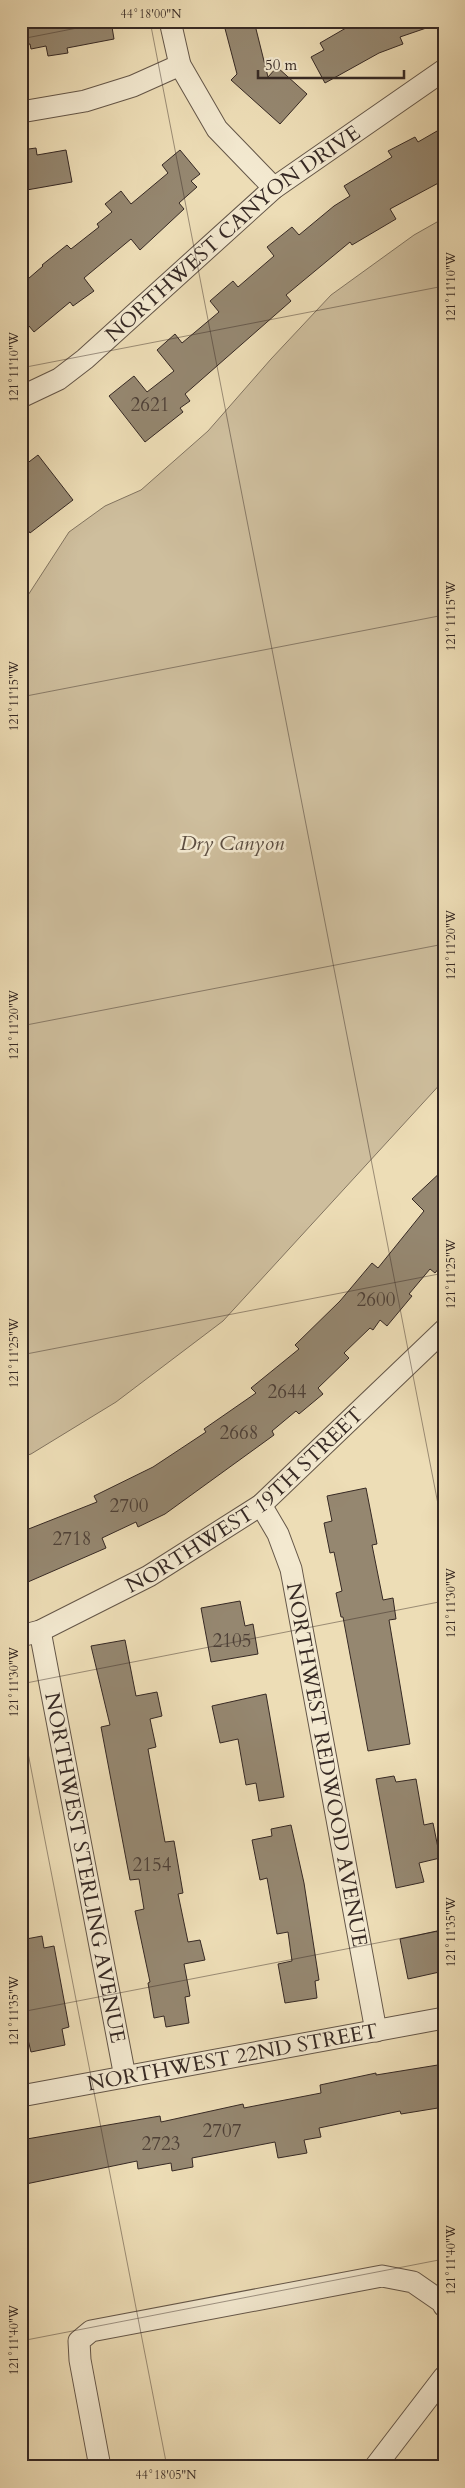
<svg xmlns="http://www.w3.org/2000/svg" width="465" height="2488" viewBox="0 0 465 2488" font-family="Cardo,serif">
<style>
.green{fill:#cebe9d;stroke:#827460}
.building{fill:#958770;stroke:#362924}
.lines{fill:none;stroke-linecap:round;stroke-linejoin:round}
.street-casing{stroke:#645648;stroke-width:23}
.street{stroke:#f3e9d0;stroke-width:21}
.ticks{fill:none;stroke:#362924;stroke-width:1;stroke-opacity:0.45}
.labels{text-anchor:middle;stroke-width:5;stroke-linejoin:round;paint-order:stroke}
.number-label{font-size:19px;fill:#4e4037}
.street-label{font-size:21px;fill:#362924;stroke:#f3e9d0}
.park-label{font-size:21px;font-style:italic;fill:#5c4e42;stroke:#f3e9d0}
.neatline{fill:none;stroke:#362924;stroke-width:2}
.ticks-label{font-size:12px;text-anchor:middle;fill:#362924}
</style>
<rect width="100%" height="100%" fill="#edddb6"/>
<filter id="stains"><feTurbulence type="fractalNoise" baseFrequency=".004" numOctaves="4"/><feColorMatrix values="0 0 0 0 .2 0 0 0 0 .09 0 0 0 0 .02 0 0 0 .5 -.17"/></filter>
<radialGradient id="worn" r=".72"><stop offset=".6" stop-color="#630" stop-opacity="0"/><stop offset="1" stop-color="#630" stop-opacity=".3"/></radialGradient>
<polygon class="green" points="444,218 444,1080 223,1321 116,1402 31,1454 21,1457 21,606 69,532 105,506 141,490 208,431 271,359 331,295 414,235"/>
<g class="building">
<polygon points="21,21 111,21 114,39 67,48 68,53 48,56 46,46 31,49 30,44 21,45"/>
<polygon points="223,21 254,21 268,77 277,67 307,94 280,124 231,80 237,74"/>
<polygon points="358,21 437,21 438,24 400,37 403,44 379,53 325,83 311,57 324,50 320,43"/>
<polygon points="444,127 444,180 390,209 396,219 352,245 350,242 286,295 291,301 185,394 190,401 180,408 183,412 145,442 109,396 134,376 147,392 174,371 157,350 175,334 182,343 219,312 210,301 233,281 238,287 274,256 267,247 292,227 299,235 334,206 350,196 344,186 392,157 388,151 415,137 418,142"/>
<polygon points="36,148 37,155 66,150 72,182 21,191 21,150"/>
<polygon points="180,150 200,174 191,181 197,187 179,203 184,209 140,250 131,239 84,278 94,291 73,306 70,302 34,332 29,326 21,332 21,285 43,266 42,265 67,245 71,249 99,227 97,224 112,212 105,204 121,191 131,204 168,173 162,165"/>
<polygon points="38,455 73,500 30,533 28,530 21,536 21,468"/>
<polygon points="444,1169 444,1262 435,1273 430,1269 409,1294 412,1296 387,1326 380,1320 373,1330 370,1328 344,1353 349,1358 318,1388 323,1394 299,1414 296,1411 272,1431 274,1435 165,1514 138,1527 136,1522 102,1538 106,1548 21,1585 21,1532 97,1502 94,1496 153,1467 206,1432 204,1429 256,1393 251,1388 299,1349 295,1345 340,1301 372,1263 378,1268 424,1211 412,1199"/>
<polygon points="366,1488 377,1544 372,1545 383,1600 393,1598 396,1619 389,1620 410,1744 368,1751 343,1617 341,1617 336,1593 342,1591 334,1552 330,1553 324,1523 332,1521 327,1496"/>
<polygon points="240,1601 245,1626 253,1624 258,1654 211,1662 201,1608"/>
<polygon points="125,1640 136,1696 157,1692 162,1716 150,1719 156,1747 148,1749 165,1842 174,1841 183,1893 178,1894 188,1942 200,1940 205,1960 184,1964 190,1996 185,1997 189,2023 166,2027 164,2016 154,2018 148,1983 150,1982 135,1911 144,1909 139,1879 130,1880 101,1727 110,1725 91,1646"/>
<polygon points="266,1694 284,1797 259,1801 256,1783 246,1785 238,1739 220,1743 212,1706"/>
<polygon points="394,1776 396,1782 416,1779 424,1825 433,1823 440,1858 419,1863 424,1882 396,1888 376,1779"/>
<polygon points="291,1825 304,1883 319,1980 315,1981 317,1998 285,2003 278,1964 292,1961 288,1932 277,1934 267,1878 260,1880 252,1840 272,1836 271,1829"/>
<polygon points="437,1931 442,1951 444,1950 444,1971 408,1979 400,1939"/>
<polygon points="42,1936 44,1948 54,1946 69,2027 62,2029 65,2045 31,2052 22,2015 28,2014 21,1972 21,1940"/>
<polygon points="444,2064 444,2107 401,2114 400,2111 319,2128 321,2137 304,2140 307,2153 278,2158 275,2142 192,2158 193,2167 172,2171 171,2163 138,2169 137,2161 21,2185 21,2140 160,2116 161,2122 243,2104 244,2108 321,2093 320,2085 376,2073 376,2075"/>
</g>
<g class="lines">
<defs>
<g id="street">
<polyline points="170,21 180,65 217,129 274,188"/>
<polyline points="21,112 85,101 133,86 180,65"/>
<path id="s1" d="M21,397L59,379L85,359L274,188L444,70"/>
<path id="s2" d="M261,1505L278,1534L291,1569L376,2031"/>
<path id="s3" d="M40,1631L125,2077"/>
<path id="s4" d="M21,1636L40,1631L149,1576L261,1505L444,1330"/>
<path id="s5" d="M21,2096L444,2018"/>
<polyline points="100,2467 80,2360 79,2341 91,2331 382,2276 413,2282 442,2302 444,2306"/>
<polyline points="375,2467 444,2377"/>
</g>
</defs>
<use href="#street" class="street-casing"/>
<use href="#street" class="street"/>
</g>
<path class="ticks" d="M150,21L444,1535M21,39L113,21M21,368L444,286M21,697L444,615M21,1026L444,944M21,1355L444,1273M21,1684L444,1601M21,1717L167,2467M21,2012L444,1930M21,2341L444,2259"/>
<g class="labels">
<g class="number-label">
<text x="150" y="411">2621</text>
<text x="376" y="1306">2600</text>
<text x="287" y="1398">2644</text>
<text x="239" y="1439">2668</text>
<text x="129" y="1512">2700</text>
<text x="72" y="1545">2718</text>
<text x="232" y="1647">2105</text>
<text x="152" y="1871">2154</text>
<text x="222" y="2137">2707</text>
<text x="161" y="2150">2723</text>
</g>
<g class="street-label">
<text dy="7" stroke="none"><textPath href="#s1" startOffset="269">NORTHWEST CANYON DRIVE</textPath></text>
<text dy="7" stroke="none"><textPath href="#s4" startOffset="264">NORTHWEST 19TH STREET</textPath></text>
<text dy="7" stroke="none"><textPath href="#s2" startOffset="270">NORTHWEST REDWOOD AVENUE</textPath></text>
<text dy="7" stroke="none"><textPath href="#s3" startOffset="241">NORTHWEST STERLING AVENUE</textPath></text>
<text dy="7" stroke="none"><textPath href="#s5" startOffset="215">NORTHWEST 22ND STREET</textPath></text>
</g>
<g class="park-label">
<text x="232" y="850">Dry Canyon</text>
</g>
</g>
<rect width="465" height="2488" fill="none" stroke="#edddb6" stroke-width="55"/>
<path d="M258 70v8h146v-8" fill="none" stroke="#362924" stroke-width="2.5"/>
<text x="265" y="70" font-size="15" fill="#362924" stroke="#f3e9d0" stroke-width="4" paint-order="stroke">50 m</text>
<rect x="28" y="28" width="410" height="2432" class="neatline"/>
<g class="ticks-label">
<text x="151" y="18">44°18'00"N</text>
<text transform="translate(451 287) rotate(-90)" y="4">121°11'10"W</text>
<text transform="translate(14 367) rotate(-90)" y="4">121°11'10"W</text>
<text transform="translate(451 616) rotate(-90)" y="4">121°11'15"W</text>
<text transform="translate(14 696) rotate(-90)" y="4">121°11'15"W</text>
<text transform="translate(451 945) rotate(-90)" y="4">121°11'20"W</text>
<text transform="translate(14 1025) rotate(-90)" y="4">121°11'20"W</text>
<text transform="translate(451 1274) rotate(-90)" y="4">121°11'25"W</text>
<text transform="translate(14 1353) rotate(-90)" y="4">121°11'25"W</text>
<text transform="translate(451 1603) rotate(-90)" y="4">121°11'30"W</text>
<text transform="translate(14 1682) rotate(-90)" y="4">121°11'30"W</text>
<text transform="translate(451 1932) rotate(-90)" y="4">121°11'35"W</text>
<text transform="translate(14 2011) rotate(-90)" y="4">121°11'35"W</text>
<text transform="translate(451 2260) rotate(-90)" y="4">121°11'40"W</text>
<text transform="translate(14 2340) rotate(-90)" y="4">121°11'40"W</text>
<text x="166" y="2479">44°18'05"N</text>
</g>
<rect width="100%" height="100%" filter="url(#stains)"/>
<rect width="100%" height="100%" fill="url(#worn)"/>
</svg>
